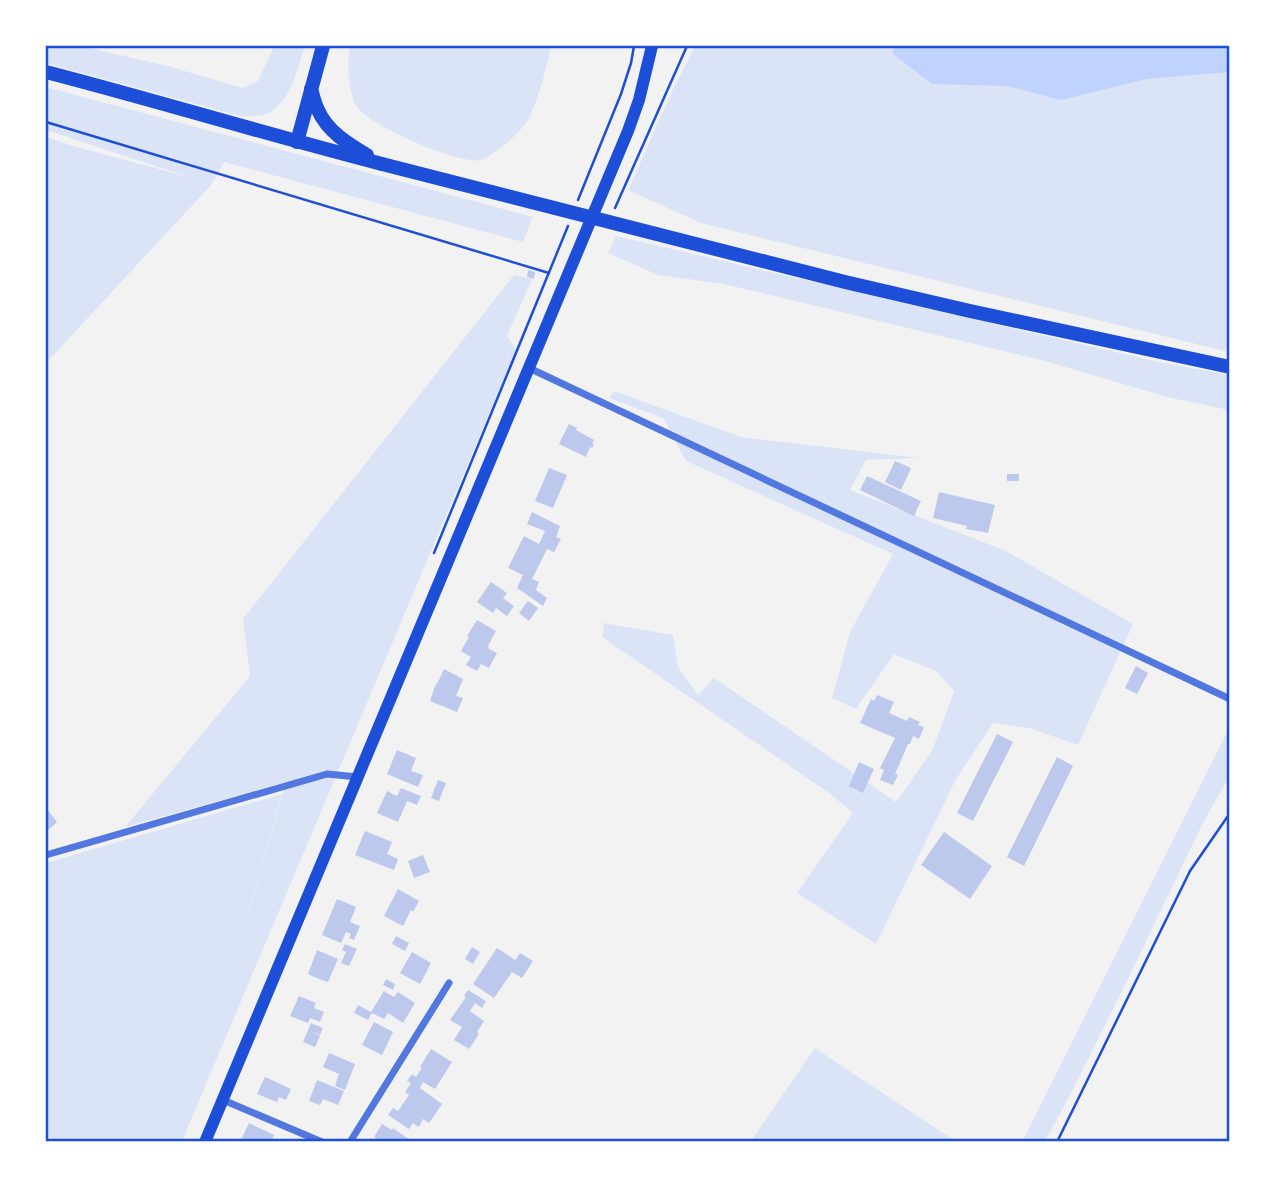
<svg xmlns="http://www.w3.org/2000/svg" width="1275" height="1187" viewBox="0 0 1275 1187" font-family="'Playfair Display',serif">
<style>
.green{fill:#dbe4f7}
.water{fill:#bfd3fe}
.building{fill:#bdc9ec}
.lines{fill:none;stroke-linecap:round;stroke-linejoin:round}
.path{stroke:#1d4ed8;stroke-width:2.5}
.minor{stroke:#5277de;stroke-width:7}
.secondary{stroke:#1d4ed8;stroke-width:12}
.primary{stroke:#1d4ed8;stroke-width:14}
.trunk{stroke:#1d4ed8;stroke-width:14}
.neatline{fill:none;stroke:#1d4ed8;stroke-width:2.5}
</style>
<rect width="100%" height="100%" fill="#f2f2f2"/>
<g class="green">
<path d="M46,46H80L168,66L243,88L258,81L274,46H305C297,69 290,107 263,115C256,117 247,116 240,116L46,63Z"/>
<path d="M350,46H551C546,69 540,95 529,118C522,130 510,141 499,149C494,153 487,158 481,160C459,165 371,126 358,108C348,97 347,60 350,46Z"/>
<polygon points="695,46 1229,46 1229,352 701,223 628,190 672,91"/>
<polygon points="46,87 533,217 523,242 224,162 212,184 46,363 46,137 73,146 189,177 46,130"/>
<polygon points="616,236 1154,361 1229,375 1229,410 1167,397 1045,361 724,284 658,275 608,253"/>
<polygon points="514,275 532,279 507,336 516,350 182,1141 46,1142 46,863 282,794 197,1093 286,782 125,827 250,676 243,619"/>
<polygon points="614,391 741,437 919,458 866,460 850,490 1006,551 1133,624 1078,745 1029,728 993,723 955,781 876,944 797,893 853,813 829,793 602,637 604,623 673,635 678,667 698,695 714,678 896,802 932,751 954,691 936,671 894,654 856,709 832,698 850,632 893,554 686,461 663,418 609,398"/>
<polygon points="1229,728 1229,776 1201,827 1123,989 1070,1095 1045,1141 1025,1141 1024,1138"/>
<polygon points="815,1048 955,1141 751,1141"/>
</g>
<polygon class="water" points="894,46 1229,46 1229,72 1147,79 1061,100 1007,86 932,84 893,54"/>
<g class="building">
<polygon points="528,270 535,272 534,279 527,277"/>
<polygon points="569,424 577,428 576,430 594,440 592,443 594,444 592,448 590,447 586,457 559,444"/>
<polygon points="895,461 911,468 901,490 885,482"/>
<polygon points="549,468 567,475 553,508 535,501"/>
<rect x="1007" y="474" width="12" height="7"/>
<polygon points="867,476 921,501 914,516 860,490"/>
<polygon points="939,492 995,505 988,533 966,529 967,526 933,518"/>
<polygon points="532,512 560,526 556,537 561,539 554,552 547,549 532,579 539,582 536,590 547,598 543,606 517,588 523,575 508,568 524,536 539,544 545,531 527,524"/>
<polygon points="491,582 507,593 503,598 514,606 507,616 496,608 493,613 477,602"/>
<polygon points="528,601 538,608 529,621 519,613"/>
<polygon points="477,620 496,631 488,646 489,649 497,653 489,668 481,664 477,671 466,665 471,657 461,651 469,637 467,636"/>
<polygon points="1136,666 1148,673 1137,694 1125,688"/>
<polygon points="444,669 463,679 456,696 463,698 457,712 430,701 435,686 439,680"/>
<polygon points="877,695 894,702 889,713 907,721 909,717 920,722 918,725 924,727 919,739 913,736 910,744 908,744 895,774 898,775 893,785 880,780 884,770 880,768 895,738 860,723 871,699 874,701"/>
<polygon points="997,734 1013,742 973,821 957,813"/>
<polygon points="397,750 416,758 411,771 423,775 418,787 387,774"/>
<polygon points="1057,757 1073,766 1024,866 1007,857"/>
<polygon points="859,762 874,769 863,793 849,786"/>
<polygon points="438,780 446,783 439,801 431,798"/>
<polygon points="401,788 421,796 417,805 407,801 398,822 377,813 387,791 397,796"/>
<polygon points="46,808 57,822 46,832"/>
<polygon points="365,831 392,842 387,854 398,859 394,870 355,855"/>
<polygon points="944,832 992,866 970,899 921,865"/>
<polygon points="423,855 430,872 414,878 408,861"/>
<polygon points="398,889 419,901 413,912 411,910 403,926 384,916"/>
<polygon points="337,899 356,907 350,922 360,926 354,940 349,938 351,934 346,932 341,943 322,935"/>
<polygon points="396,936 409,943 405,951 392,944"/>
<polygon points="345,944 357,949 349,966 341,963 346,952 342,950"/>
<polygon points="472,947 480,952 473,964 465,959"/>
<polygon points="497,948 515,960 520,953 533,961 522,978 512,972 494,998 473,984"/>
<polygon points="317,950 338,959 328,982 314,977 308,974"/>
<polygon points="412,952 431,963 420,984 400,973"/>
<polygon points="386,979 395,984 393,990 383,985"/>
<polygon points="468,990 486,1001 482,1008 475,1003 470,1011 484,1021 477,1032 479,1034 469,1049 454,1040 462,1027 450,1020 466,997 464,996"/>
<polygon points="384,991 394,997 398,992 415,1003 403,1023 388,1013 384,1019 372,1013 368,1020 354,1013 358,1005 371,1012"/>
<polygon points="299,996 316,1003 314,1008 324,1012 320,1022 310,1018 308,1023 290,1016"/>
<polygon points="374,1022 393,1032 382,1055 362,1045"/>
<polygon points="311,1023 323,1028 320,1035 310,1031 320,1036 315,1047 303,1042"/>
<polygon points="431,1049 452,1062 435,1089 423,1082 420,1088 442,1104 429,1123 423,1119 419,1127 413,1123 409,1129 388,1115 393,1108 398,1111 409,1095 405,1092 411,1083 407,1081 412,1074 416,1077 422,1068 420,1067"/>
<polygon points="329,1053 355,1064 345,1090 335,1086 339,1074 323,1067"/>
<polygon points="265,1077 291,1089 286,1100 279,1097 277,1102 257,1094"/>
<polygon points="317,1080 344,1091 338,1105 323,1099 320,1105 309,1101"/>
<polygon points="249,1123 274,1135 271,1142 240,1142"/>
<polygon points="382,1124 392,1130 393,1128 413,1142 377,1142 378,1140 374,1137"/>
</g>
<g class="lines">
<g class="path">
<polyline points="46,122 549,273"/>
<polyline points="578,200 621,94 631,63 634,46"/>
<polyline points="615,208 687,46"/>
<polyline points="434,553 568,226"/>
<polyline points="1057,1142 1190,871 1230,813"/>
</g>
<g class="minor">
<polyline points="529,368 1230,699"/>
<polyline points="46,855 327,774 358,777"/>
<polyline points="223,1100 322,1142"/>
<polyline points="350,1142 449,983"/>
</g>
<polyline class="secondary" points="205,1142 628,131 639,100 652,46"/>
<g class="primary">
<path d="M46,72C158,101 269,135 382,164"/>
<path d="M311,89C313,96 315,104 318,110C327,131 348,144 367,155"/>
<polyline points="297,142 323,46"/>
</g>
<polyline class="trunk" points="382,164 845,282 970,311 1230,367"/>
</g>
<rect width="1275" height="1187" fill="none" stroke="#ffffff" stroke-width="94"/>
<rect x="47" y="47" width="1181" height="1093" class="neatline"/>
</svg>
